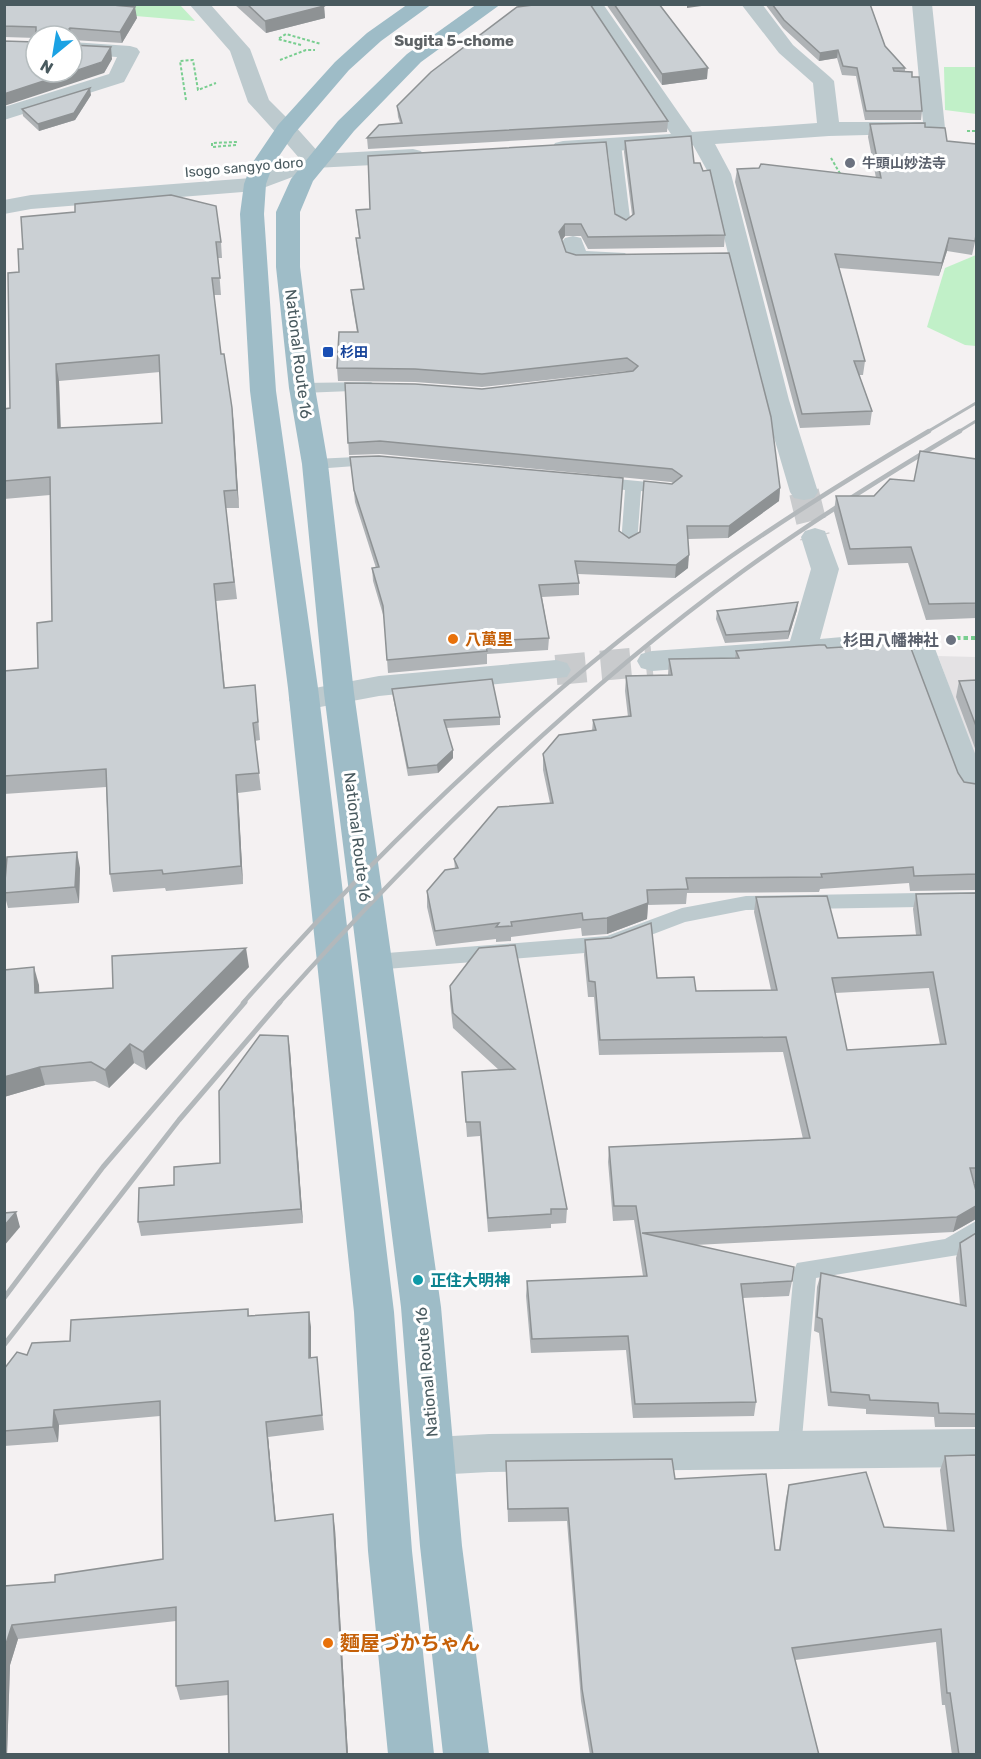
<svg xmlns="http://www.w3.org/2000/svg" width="981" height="1759" viewBox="0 0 981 1759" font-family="Rubik,'Noto Sans JP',sans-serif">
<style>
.education{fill:#e4e2e4}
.green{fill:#c1f0c8}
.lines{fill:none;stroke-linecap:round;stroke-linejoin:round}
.minor-tunnel{stroke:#c9cbcd;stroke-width:30;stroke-dasharray:30 15;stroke-linecap:butt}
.path-far1{stroke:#79ce90;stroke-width:2;stroke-dasharray:3 2;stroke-linecap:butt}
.path{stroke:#79ce90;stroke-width:4;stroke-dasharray:4.5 3;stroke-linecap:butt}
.service{fill:#bdcace;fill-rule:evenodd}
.minor{fill:#bdcace;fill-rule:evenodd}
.tertiary{fill:#bdcace;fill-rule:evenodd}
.trunk{fill:#9ebcc7;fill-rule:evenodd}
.rail-far2{stroke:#b3b8bb;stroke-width:3}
.rail-far1{stroke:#b3b8bb;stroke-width:4.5}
.rail{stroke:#b3b8bb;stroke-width:5}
.wall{fill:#afb3b6;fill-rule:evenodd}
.shaded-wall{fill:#8e9294}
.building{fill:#cbd0d4;stroke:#8e9294;stroke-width:1.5;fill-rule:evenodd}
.worship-dot{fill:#6b7280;stroke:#fff;stroke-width:2}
.transit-dot{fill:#1a4fb4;stroke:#fff;stroke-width:2}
.food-dot{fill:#e8710a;stroke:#fff;stroke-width:2}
.culture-dot{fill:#0f9aa8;stroke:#fff;stroke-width:2}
.labels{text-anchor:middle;stroke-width:6;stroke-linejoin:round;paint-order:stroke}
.far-worship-label{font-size:14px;font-weight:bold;fill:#5b616d;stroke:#fff;text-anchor:start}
.far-street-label{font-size:14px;fill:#495a5f;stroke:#fff}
.far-transit-label{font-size:14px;font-weight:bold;fill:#164399;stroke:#fff;text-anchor:start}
.far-neighbourhood-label{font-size:15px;font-weight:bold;fill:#5e6366;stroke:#fff}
.street-label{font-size:16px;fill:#495a5f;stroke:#fff}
.food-label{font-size:16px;font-weight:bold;fill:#c56008;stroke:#fff;text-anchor:start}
.worship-label{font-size:16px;font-weight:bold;fill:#5b616d;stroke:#fff;text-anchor:end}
.culture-label{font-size:16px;font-weight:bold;fill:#0d838f;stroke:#fff;text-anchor:start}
.near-food-label{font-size:20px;font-weight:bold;fill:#c56008;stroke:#fff;text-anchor:start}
</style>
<rect width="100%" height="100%" fill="#f4f1f2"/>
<polygon class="education" points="938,656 976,657 976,760"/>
<g class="green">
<polygon points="5,5 180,5 195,21"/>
<polygon points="944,67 976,67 976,114 945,110"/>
<polygon points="976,255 976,346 965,345 927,327 945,268"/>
</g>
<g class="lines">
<g class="minor-tunnel">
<polyline points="804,492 815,537"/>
<polyline points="556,670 652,661"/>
</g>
<g class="path-far1">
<polyline points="301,45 278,39 286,34 321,44"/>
<polyline points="280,60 306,50 315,50"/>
<polyline points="186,100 180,61 193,60 198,90 216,83"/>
<polyline points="967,131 976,131"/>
<polyline points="236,145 212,147 212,143 237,142"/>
<polyline points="831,158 842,177"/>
</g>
<polyline class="path" points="956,638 976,638"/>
<g class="service">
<polygon points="614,140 621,144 631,226 624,230 617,226 607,144"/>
<polygon points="371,382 379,387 376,390 302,393 294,388 302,383"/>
<polygon points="376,456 384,461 382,464 315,469 307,464 315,459"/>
<polygon points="596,477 669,484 677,489 669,494 641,491 637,544 629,549 621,544 625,490 590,485 588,482 590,479"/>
<polygon points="976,892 976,906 746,910 685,922 609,951 374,970 367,967 364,962 367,957 374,954 607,936 682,908 746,896"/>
<polygon points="976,1221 976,1243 958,1255 816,1278 801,1450 798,1458 789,1461 780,1458 777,1450 794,1270 797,1263 945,1239"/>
</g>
<g class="minor">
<polygon points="583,4 603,4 692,132 817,123 813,83 779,53 741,4 762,4 793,45 830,77 834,81 839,122 923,122 912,4 932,4 945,128 942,133 829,136 715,144 731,174 789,400 818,492 814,498 804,500 794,498 790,492 763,400 709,174 693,145 563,155 555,153 552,148 555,143 563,141 671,134"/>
<polygon points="72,42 130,46 137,48 140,52 124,82 4,120 4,107 109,74 117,57 72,54"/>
<polygon points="286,123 294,125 320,154 413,149 421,151 424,156 421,161 413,163 314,168 306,166 275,130 278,125"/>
<polygon points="573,236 581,238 586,251 625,253 629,258 625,263 568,263 561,243 565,238"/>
<polygon points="815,528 825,531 839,569 820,639 919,630 929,633 976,756 976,798 961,795 956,787 908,651 652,671 641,668 637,661 641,654 652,651 790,641 811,569 801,537 805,531"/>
<polygon points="556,660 567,663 571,670 567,677 379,696 304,710 293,707 289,700 293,693 304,690 379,676"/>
<polygon points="976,1429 976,1467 489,1472 434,1475 419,1470 413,1456 419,1442 434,1437 489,1434"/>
</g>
<g class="tertiary">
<polygon points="189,4 210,4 250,49 269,100 294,125 297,130 294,135 278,135 248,102 230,51"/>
<polygon points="314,154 322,156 325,161 322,166 255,191 31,209 4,214 4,200 31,195 251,178"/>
</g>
<g class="trunk">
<polygon points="408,4 432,4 381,41 349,70 294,134 273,165 266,184 264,214 276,391 318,688 394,1312 412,1551 434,1754 388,1754 368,1551 354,1312 288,688 250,391 240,214 244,184 251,165 278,125 335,62 367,33"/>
<polygon points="477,4 501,4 421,62 354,131 313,181 300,212 300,267 315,388 328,464 354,693 441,1307 462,1546 489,1754 443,1754 420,1546 401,1307 324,693 302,464 289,388 276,267 276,212 291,179 338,121 407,54"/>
</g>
<g class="rail-far2">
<polyline points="927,432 976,403"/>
<polyline points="958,432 976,421"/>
</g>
<g class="rail-far1">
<path d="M243,1003C388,839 551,684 730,557C795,512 861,471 929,431"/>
<path d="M279,1003C419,846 573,695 743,571C813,520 886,475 960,431"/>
</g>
<g class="rail">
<polyline points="4,1298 103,1167 245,1002"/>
<polyline points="4,1345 179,1120 280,1002"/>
</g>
</g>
<g class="wall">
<polygon points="4,4 110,4 137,18 122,43 72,40 72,36 36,36 112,59 104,73 36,42 36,38 4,37"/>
<polygon points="234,4 322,4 324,6 325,18 266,33"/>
<polygon points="536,4 590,4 668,121 667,132 368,149 367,138 400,123 398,117 397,106"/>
<polygon points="606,4 659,4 707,79 662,85"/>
<polygon points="765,4 870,4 885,46 905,68 905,71 912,77 922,111 921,120 865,120 856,76 842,75 837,58 819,61 783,28"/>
<polygon points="91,95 75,120 39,131 23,116 22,109"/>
<polygon points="870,124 925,127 947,141 976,238 972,255 947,251 939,276 839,268 865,361 863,375 859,375 872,411 870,425 800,428 735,182 737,169 876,178 868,137"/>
<polygon points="625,141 694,163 703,171 725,235 724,247 588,249 581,236 565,236 562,240 566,252 780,488 779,501 728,538 688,539 688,568 675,578 578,574 579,583 579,595 542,597 549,638 548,650 487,654 487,664 388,673 384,618 373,581 372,568 376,568 355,502 350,457 620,531 629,538 640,532 673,483 671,482 380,454 349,455 345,383 482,389 628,372 627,371 482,387 415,382 338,381 337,368 357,332 352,302 351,290 363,289 357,250 356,238 359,238 356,210 615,214 626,220 632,215 624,152"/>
<path d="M221,242L222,258H218L221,295H214L221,354L232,408L239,508H226L237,599L216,601L225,688L255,685L260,740L255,741L261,790L238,793L243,884L166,891L165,888L113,892L110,874L106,787L4,794V671L38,668L52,621L50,495L4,499V409L10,408L19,272ZM160,372L162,423L61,428L59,381Z"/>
<polygon points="976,459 976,618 926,620 908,563 848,565 834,512 836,496 874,496"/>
<polygon points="797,610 788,639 725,643 716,619 717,611"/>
<polygon points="827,648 958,773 964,782 976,784 976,890 910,891 909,883 820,889 819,892 687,893 686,904 648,905 647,919 607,934 582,936 581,928 511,937 511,941 496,942 496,939 436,946 427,907 427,891 455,869 454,859 550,803 543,770 543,754 592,731 593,720 628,717 625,691 626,676 668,675 669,659 735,658 736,651"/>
<polygon points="976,680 976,751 956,697 959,681"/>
<polygon points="392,689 500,717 500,725 446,728 453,750 453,758 438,773 408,776 393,697"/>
<polygon points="7,857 80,868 79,903 8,908 4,893"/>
<path d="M976,893V1183H974L976,1219L953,1232L695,1245L792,1281L789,1296L743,1298L756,1402L754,1416L633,1418L626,1350L531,1353L526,1296L527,1281L643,1276L634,1220L613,1221L608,1162L609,1147L803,1139L783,1052L599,1055L594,997H588L584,955L585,940L657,978L696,991L771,990L754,912L756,897L838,938L916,935L913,909L916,894ZM929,988L940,1045L847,1050L835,993Z"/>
<polygon points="479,948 567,1209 566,1223 551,1224 551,1228 488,1232 480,1136 467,1137 462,1072 499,1070 453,1028 450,1001 450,986"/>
<polygon points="249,967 146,1070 134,1063 109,1088 95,1081 45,1085 4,1097 4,970 39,985 39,993 113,988"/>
<polygon points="290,1050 303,1223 141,1236 138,1222 174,1185 220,1163"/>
<polygon points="976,1233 976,1427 935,1427 934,1417 866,1414 866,1409 828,1406 819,1333 814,1331 817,1287 821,1273 960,1305 956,1258 960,1243"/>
<polygon points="248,1309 249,1316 311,1327 311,1358 318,1373 324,1430 268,1437 276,1521 335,1529 348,1755 229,1755 228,1695 180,1700 176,1686 176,1621 18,1639 10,1665 7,1755 4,1755 4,1586 55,1582 163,1559 160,1416 59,1425 58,1442 4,1446 4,1369 27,1355 70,1341"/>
<polygon points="976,1455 976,1755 952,1755 945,1705 942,1705 936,1642 795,1660 819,1755 590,1755 581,1701 567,1521 508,1522 506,1461 675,1479 775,1550 779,1550 786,1498 789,1485 884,1527 947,1531 940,1470 945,1456"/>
</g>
<g class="shaded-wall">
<polygon points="687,4 716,4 687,8"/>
<polygon points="324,6 325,18 266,33 265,21"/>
<polygon points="135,7 137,18 122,43 120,32"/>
<polygon points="70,28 72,36 69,36 68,30"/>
<polygon points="111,47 112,59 104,73 4,106 4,94"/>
<polygon points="838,50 837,58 819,61 820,53"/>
<polygon points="708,68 707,79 662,85 662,74"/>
<polygon points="90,88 91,95 75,120 39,131 38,124"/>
<polygon points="565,224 565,236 559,244 559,232"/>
<polygon points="949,238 947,251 939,276 942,263"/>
<polygon points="56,364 59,381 61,446 58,428"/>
<polygon points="232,408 234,425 239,508 237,490"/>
<polygon points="780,488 779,501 728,538 729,526"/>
<polygon points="689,555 688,568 675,578 676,565"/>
<polygon points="798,602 797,610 788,639 789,631"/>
<polygon points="453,750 453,758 438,773 437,765"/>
<polygon points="236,775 238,793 243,884 241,866"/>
<polygon points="77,852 80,868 79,903 75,887"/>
<polygon points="648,903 647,919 607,934 607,918"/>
<polygon points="246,948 249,967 146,1070 143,1052"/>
<polygon points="34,967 39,985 40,1011 35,993"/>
<polygon points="288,1036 290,1050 303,1223 301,1209"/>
<polygon points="130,1044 134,1063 109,1088 105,1070"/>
<polygon points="40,1067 45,1085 4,1097 4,1077"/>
<polygon points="976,1206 976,1219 953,1232 957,1217"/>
<polygon points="16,1212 20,1227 4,1246 4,1226"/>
<polygon points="309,1312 311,1327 311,1373 309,1358"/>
<polygon points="54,1410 59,1425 58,1442 53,1427"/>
<polygon points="266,1422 268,1437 277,1536 275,1521"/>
<polygon points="333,1514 335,1529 348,1755 347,1755"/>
<polygon points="12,1625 18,1639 10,1665 7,1755 4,1755 4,1650"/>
</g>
<g class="building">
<polygon points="4,4 101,4 135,7 120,32 70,28 68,30 69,36 36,36 36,72 71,72 4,94 4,41 36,42 36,27 4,26"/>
<polygon points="247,4 322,4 324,6 265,21"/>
<polygon points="590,4 668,121 367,138 379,125 402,123 397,106 431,72 517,7 541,4"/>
<polygon points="614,4 659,4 708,68 662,74"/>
<polygon points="772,4 870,4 885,46 905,68 893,68 894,71 912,72 912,77 919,77 922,111 866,111 857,68 843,66 838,50 820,53 784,20"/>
<polygon points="72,45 111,47 102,62 72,72"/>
<polygon points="90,88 74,113 38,124 22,109"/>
<polygon points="925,123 925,127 945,128 947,141 976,144 976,235 975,241 949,238 942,263 835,254 865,361 854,361 872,411 802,414 737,169 759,168 761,164 881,178 870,124"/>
<polygon points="691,136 694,163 700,163 703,171 710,170 725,235 588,237 581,224 565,224 559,232 566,252 576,255 729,253 771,417 780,488 729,526 687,526 689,555 676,565 575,561 579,583 539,585 549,638 485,641 487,651 387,660 383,606 372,568 379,567 354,490 350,457 379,456 623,478 619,531 629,538 640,532 644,481 672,484 682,476 672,469 380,441 348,443 345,383 415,384 482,389 633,371 638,366 627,358 482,374 415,369 337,368 339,332 358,332 351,290 364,289 356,238 360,238 356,210 370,209 368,156 606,142 615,214 626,220 634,214 625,141"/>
<path d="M171,195L216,206L221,242H216L220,278H212L221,354H224L232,408L237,490L224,491L234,582L214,584L224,688L255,685L258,722L253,723L259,773L236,775L241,866L163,874L162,870L110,874L106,769L4,776V671L38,668L37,623L52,621L50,477L4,481V409L10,408L8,273L19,272L18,249H23L21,217L75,212V204ZM159,355L162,423L58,428L56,364Z"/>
<polygon points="920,451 976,459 976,603 929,604 911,547 850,549 836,496 874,496 890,479 914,481"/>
<polygon points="798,602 789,631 726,635 717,611"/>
<polygon points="909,643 958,773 964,782 976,784 976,874 914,876 913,867 821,874 822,877 686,878 688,889 647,890 648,903 607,918 583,920 582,913 511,922 512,926 496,927 499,923 435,931 427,891 445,870 458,868 454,859 498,807 553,803 543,754 559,735 596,730 593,720 631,716 626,676 672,675 669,659 739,658 736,651 819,645 825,645 827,648"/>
<polygon points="492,679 500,717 444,720 453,750 437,765 408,768 392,689"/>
<polygon points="976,680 976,726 959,681"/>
<polygon points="77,852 75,887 4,893 7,857"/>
<path d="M976,893V1168H970L976,1191V1206L957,1217L642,1233L794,1267L792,1281L741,1284L756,1402L635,1404L628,1336L532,1339L527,1281L647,1276L636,1206H614L609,1147L810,1138L786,1037L600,1040L595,982L589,981L585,940L611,938L651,923L657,978L694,977L696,991L777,990L756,897L827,896L838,938L921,935L916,894ZM933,972L946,1044L847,1050L832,978Z"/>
<polygon points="515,945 567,1209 551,1209 551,1214 488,1218 480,1122 466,1122 462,1072 515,1069 453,1013 450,986 479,948"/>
<polygon points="246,948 143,1052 130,1044 105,1070 91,1062 40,1067 4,1077 4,970 34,967 35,993 113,988 112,956"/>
<polygon points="260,1035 288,1036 301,1209 138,1222 139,1188 174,1185 174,1167 220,1163 219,1091"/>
<polygon points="16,1212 4,1226 4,1213"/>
<polygon points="976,1233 976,1414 939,1413 938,1403 870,1400 869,1395 831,1392 822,1319 817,1317 821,1273 966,1306 960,1243"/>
<polygon points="248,1309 248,1316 309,1312 309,1358 317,1357 322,1415 266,1422 275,1521 333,1514 347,1755 229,1755 228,1681 176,1686 176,1607 12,1625 4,1650 4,1586 55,1582 55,1575 163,1559 160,1401 54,1410 53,1427 4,1431 4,1369 17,1352 27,1355 32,1343 70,1341 71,1320"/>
<polygon points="976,1455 976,1755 959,1755 950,1693 947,1693 941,1629 792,1648 819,1755 593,1755 582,1689 568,1508 508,1509 506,1461 672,1459 675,1479 766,1474 775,1550 780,1550 789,1485 866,1472 884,1527 954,1531 945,1456"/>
</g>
<g class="worship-dot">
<circle cx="850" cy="163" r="6"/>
<circle cx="951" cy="640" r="6"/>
</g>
<rect class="transit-dot" x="322" y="346" width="12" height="12" rx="3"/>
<g class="food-dot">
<circle cx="453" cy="639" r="6"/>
<circle cx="328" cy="1643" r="6"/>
</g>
<circle class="culture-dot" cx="418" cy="1280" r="6"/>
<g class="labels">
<g class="far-worship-label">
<text x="862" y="168">牛頭山妙法寺</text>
</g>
<g class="far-street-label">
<text transform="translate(244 167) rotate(-5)" y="5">Isogo sangyo doro</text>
</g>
<g class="far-transit-label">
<text x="340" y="357">杉田</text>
</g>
<g class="far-neighbourhood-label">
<text x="454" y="46">Sugita 5-chome</text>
</g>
<g class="street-label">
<text transform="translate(299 354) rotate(83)" y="6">National Route 16</text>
<text transform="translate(358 837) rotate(83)" y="6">National Route 16</text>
<text transform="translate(426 1372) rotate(-95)" y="6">National Route 16</text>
</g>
<g class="food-label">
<text x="465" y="645">八萬里</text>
</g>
<g class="worship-label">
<text x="939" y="646">杉田八幡神社</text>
</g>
<g class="culture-label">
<text x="430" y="1286">正住大明神</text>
</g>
<g class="near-food-label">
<text x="340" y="1650">麵屋づかちゃん</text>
</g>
</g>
<rect width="981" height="1759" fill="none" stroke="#495a5f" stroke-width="12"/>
<g transform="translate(54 54) rotate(210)"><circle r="28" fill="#ffffff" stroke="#b6bdbf" stroke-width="1.5"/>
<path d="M0-4.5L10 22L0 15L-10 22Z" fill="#1ba2e4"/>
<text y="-9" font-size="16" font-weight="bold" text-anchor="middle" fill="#495a5f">N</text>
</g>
</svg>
